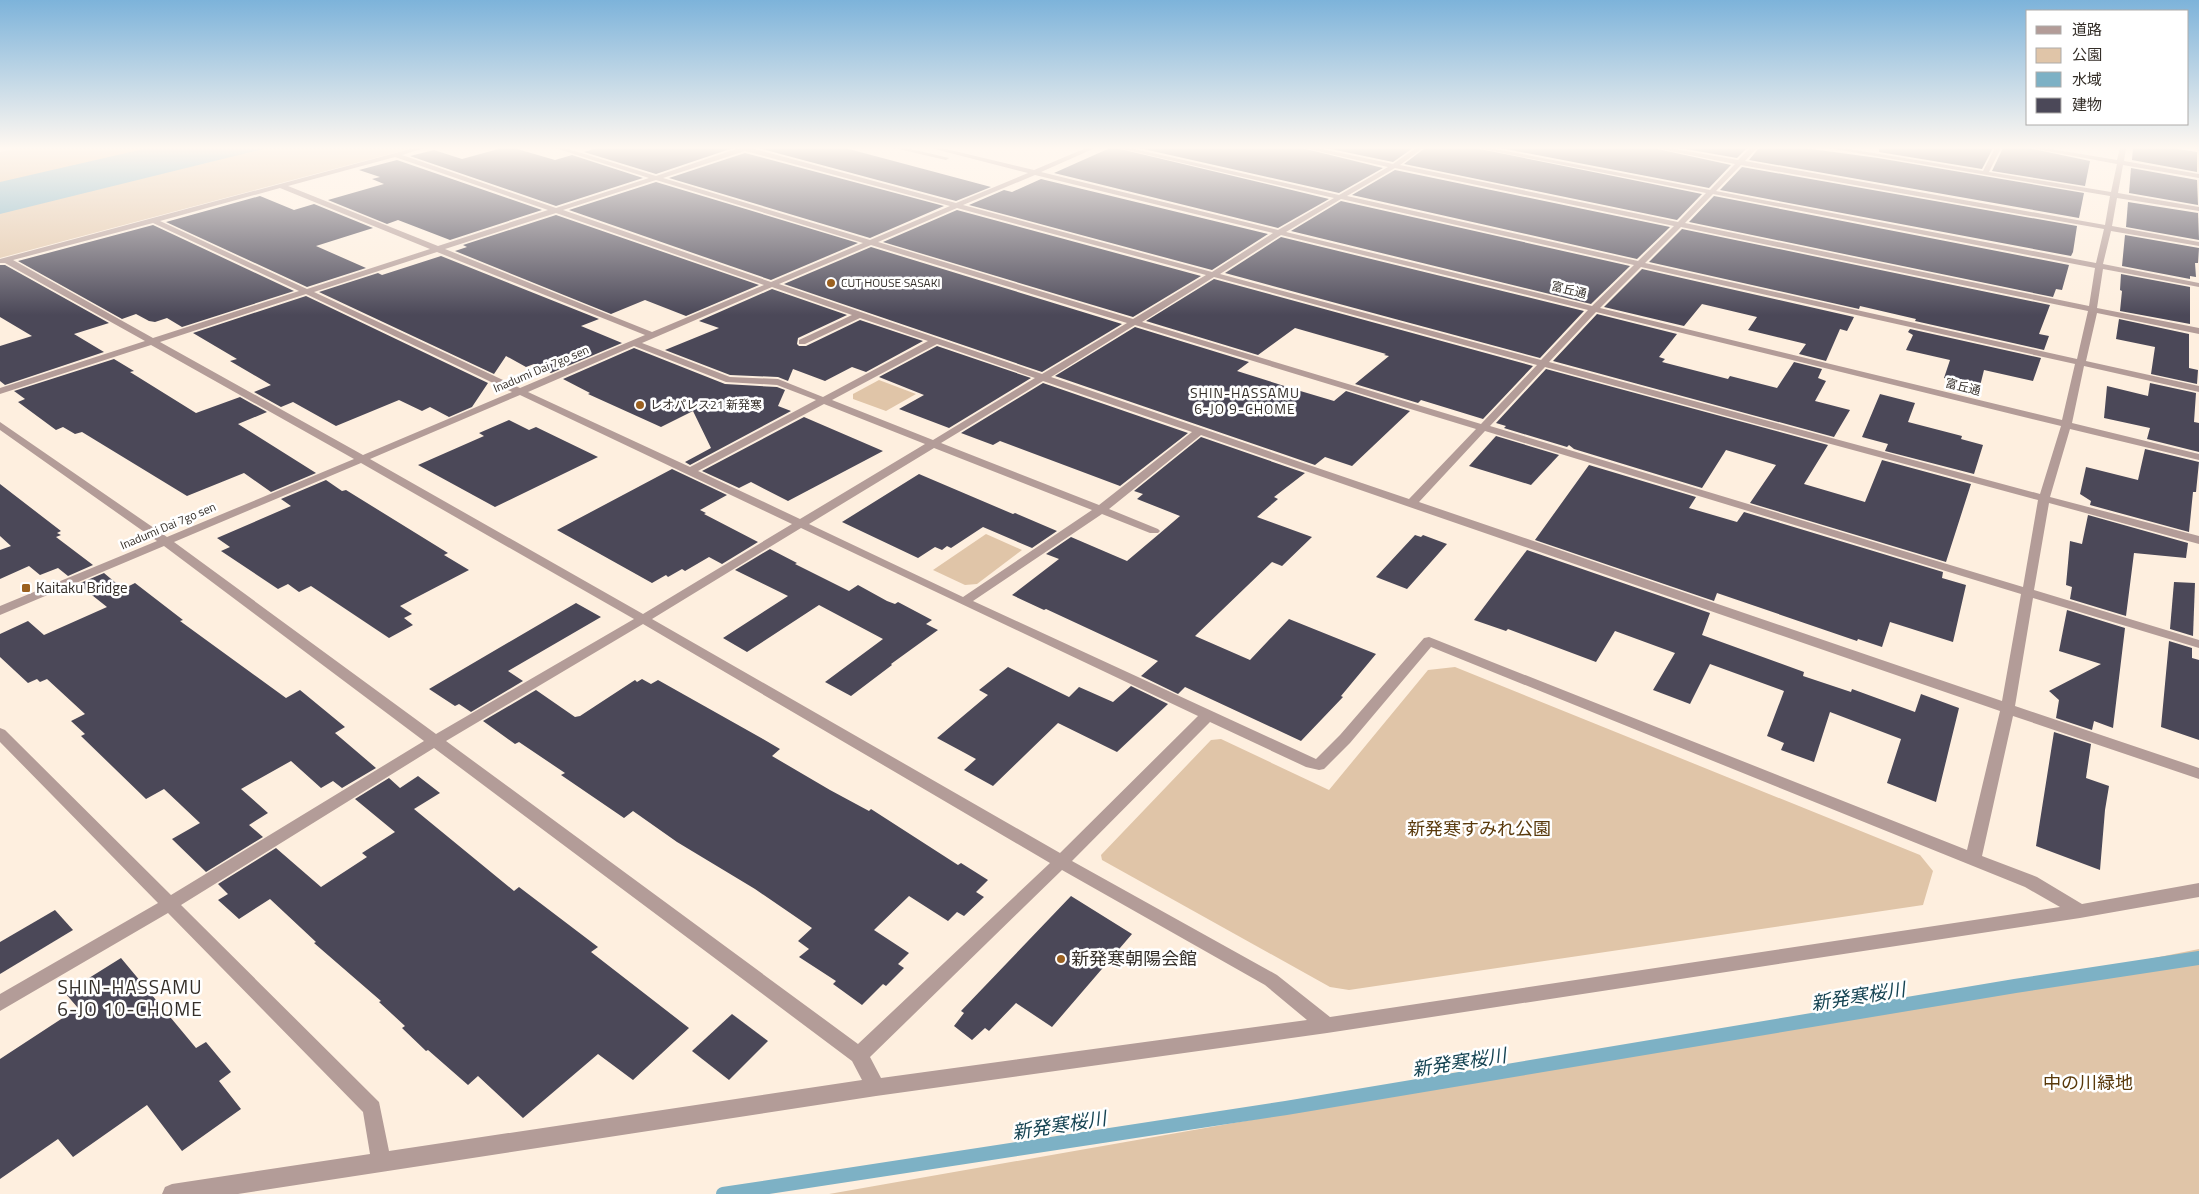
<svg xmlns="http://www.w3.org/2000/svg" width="2199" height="1194" viewBox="0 0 2199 1194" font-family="'Titillium Web','Noto Sans JP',sans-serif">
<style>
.green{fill:#e0c5a8}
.water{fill:#7db1c5}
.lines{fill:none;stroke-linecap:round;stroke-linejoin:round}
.stream{stroke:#7db1c5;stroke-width:14}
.building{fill:#4b4858}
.minor{fill:#b39c98;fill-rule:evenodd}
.poi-dot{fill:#9b6120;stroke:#fff;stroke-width:2}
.labels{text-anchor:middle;stroke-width:5;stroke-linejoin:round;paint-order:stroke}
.far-poi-label{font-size:12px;fill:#342e28;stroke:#fff;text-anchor:start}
.far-street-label{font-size:12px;fill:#342e28;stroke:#fff}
.far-neighbourhood-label{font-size:14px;letter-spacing:1px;fill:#342e28;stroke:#fff}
.poi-label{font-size:15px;fill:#342e28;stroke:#fff;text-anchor:start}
.near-park-label{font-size:18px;fill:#59390b;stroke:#fff}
.near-poi-label{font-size:18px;fill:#342e28;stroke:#fff;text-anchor:start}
.near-neighbourhood-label{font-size:19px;letter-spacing:1px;fill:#342e28;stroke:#fff}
.near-water-label{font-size:19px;font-style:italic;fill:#164453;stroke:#fff}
</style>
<rect width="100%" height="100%" fill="#feefdf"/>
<g class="green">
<polygon points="18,148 413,148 0,258 0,152"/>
<polygon points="879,380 916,394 886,411 853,399 853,394"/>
<polygon points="986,534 1022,550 977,584 965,585 933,570"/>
<polygon points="1455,667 1920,855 1933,871 1923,905 1349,990 1330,987 1102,860 1101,855 1211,740 1221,739 1329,790 1428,670"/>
<polygon points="2199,949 2199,1194 829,1194 2015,986"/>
</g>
<polygon class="water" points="148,148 267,148 0,214 0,182"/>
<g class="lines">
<polyline class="stream" points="723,1194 1286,1108 2015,986 2199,958"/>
</g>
<g class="building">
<polygon points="502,148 514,148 555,160 572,155 643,178 556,206 410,156 434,150 462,159"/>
<polygon points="597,148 733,148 656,174 584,152"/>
<polygon points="758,148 845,148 991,187 956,201"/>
<polygon points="1110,148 1116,148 1329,199 1278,228 1054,173"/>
<polygon points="1139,148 1302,148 1383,168 1339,193"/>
<polygon points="1326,148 1413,148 1393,162"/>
<polygon points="1425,148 1475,148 1702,194 1677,220 1404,164"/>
<polygon points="1500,148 1653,148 1731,165 1709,188"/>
<polygon points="1680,148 1747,148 1737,158"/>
<polygon points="1759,148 1804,148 1878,158 2084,193 2079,218 1749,160"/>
<polygon points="1879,148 1993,148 1982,169 1879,152"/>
<polygon points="2003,148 2028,148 2090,161 2085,186 1992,171"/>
<polygon points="2133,148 2173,148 2197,152 2197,172 2132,160"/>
<polygon points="745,153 944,206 870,238 669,178"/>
<polygon points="397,160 542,210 450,240 398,220 387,224 328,200 384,184 372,179 380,177 359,170"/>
<polygon points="1742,167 2077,226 2073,252 2071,256 1720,190"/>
<polygon points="2131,168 2197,180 2198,205 2129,193"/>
<polygon points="1395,170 1670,227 1637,259 1352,195"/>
<polygon points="1041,179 1268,234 1212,270 969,205 1004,190 1012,192"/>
<polygon points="656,182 858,243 771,280 569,210"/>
<polygon points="260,196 294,210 314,204 373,228 316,246 366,268 307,287 166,222"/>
<polygon points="1714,196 2069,265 2062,290 2056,289 2053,297 1689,222"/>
<polygon points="1341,201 1630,266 1591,304 1291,231"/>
<polygon points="2128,202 2198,213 2199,240 2126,227"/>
<polygon points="957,210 1201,276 1133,317 883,242"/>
<polygon points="556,215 759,285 686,316 645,300 611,314 455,251 467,247 463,245"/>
<polygon points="153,225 294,291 182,327 167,318 155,322 149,321 136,314 122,319 18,261"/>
<polygon points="1682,229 2050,305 2039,334 2049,336 2044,350 1915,321 1916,319 1860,306 1859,309 1649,262"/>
<polygon points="2125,235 2199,248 2198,263 2195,263 2196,277 2190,276 2190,279 2122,266"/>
<polygon points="1281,237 1584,311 1540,358 1225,273"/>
<polygon points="871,247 1122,324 1042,372 784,284"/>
<polygon points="441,256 599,319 581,326 622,343 551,373 534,364 526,367 506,356 494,374 319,292 378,273 382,275"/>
<polygon points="0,265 5,265 109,323 74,334 104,352 5,385 0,381 0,346 32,336 0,317"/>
<polygon points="1642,269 1854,317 1847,331 1840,329 1826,361 1799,354 1806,344 1748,330 1757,317 1702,304 1684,326 1604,307"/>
<polygon points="2121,274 2190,287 2190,324 2120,311 2122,291 2120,290"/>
<polygon points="1214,279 1533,366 1483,419 1421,400 1418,403 1355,384 1389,356 1384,355 1386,354 1295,328 1258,355 1146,321"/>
<polygon points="772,289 847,315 798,338 797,344 799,346 806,346 860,320 923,341 866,372 852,367 825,381 793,369 788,381 778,377 730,375 665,350 719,328 699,321"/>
<polygon points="306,296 488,383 472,407 449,417 430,407 422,411 399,400 336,426 293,402 281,407 254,392 271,385 230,361 237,359 193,333"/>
<polygon points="1597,314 1677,334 1659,357 1665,359 1662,362 1728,379 1730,376 1777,388 1794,362 1822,369 1818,378 1826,381 1815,401 1850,410 1834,437 1553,361"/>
<polygon points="2119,319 2189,334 2189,368 2198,370 2197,384 2151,374 2155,347 2116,339"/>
<polygon points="1135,327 1249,362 1237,371 1297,390 1334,401 1346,391 1410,411 1352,466 1325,457 1315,465 1055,376"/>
<polygon points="1910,329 2041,358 2033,381 1984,370 1980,386 1944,378 1950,360 1906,350 1913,335 1908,332"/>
<polygon points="937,346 1031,378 949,428 899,409 924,395 879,377"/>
<polygon points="634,348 725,384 777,387 785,390 778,406 791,411 690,465 685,462 711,448 693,411 661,427 588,394 590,393 563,379"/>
<polygon points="114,359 134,371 130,372 196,413 240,397 267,412 238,424 316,473 271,492 244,473 187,496 82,432 75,434 63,427 56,430 18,402 25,399 14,391"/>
<polygon points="1546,369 1828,445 1804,484 1865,502 1882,460 1971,484 1946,562 1750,503 1776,465 1726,450 1702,488 1574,449 1569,445 1567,447 1504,428 1506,426 1496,423"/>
<polygon points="1043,383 1188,433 1120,486 1000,441 993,445 961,433"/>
<polygon points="2150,383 2196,393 2194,422 2199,423 2199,452 2147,439 2150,428 2104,418 2107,386 2148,396"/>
<polygon points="1880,394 1915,403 1908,422 1962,436 1961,439 1983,445 1974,474 1885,451 1888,444 1862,437"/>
<polygon points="804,417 883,451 788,501 751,482 739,488 702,471"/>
<polygon points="509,420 529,430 536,427 598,457 495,507 418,465 484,436 479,433"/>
<polygon points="1496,436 1559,455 1531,485 1469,466"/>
<polygon points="1201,437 1305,473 1274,497 1278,499 1257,517 1312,537 1282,566 1272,562 1195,636 1250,660 1289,619 1376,654 1341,696 1343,697 1301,741 1185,687 1178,694 1141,676 1158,661 1046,609 1044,610 1012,595 1059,559 1046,554 1071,537 1127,561 1159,534 1180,516 1137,499 1143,494 1134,491"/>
<polygon points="2145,449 2199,462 2196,492 2193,492 2189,532 2090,505 2091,501 2080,494 2086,467 2138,480"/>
<polygon points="1589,465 1696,497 1689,508 1737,522 1744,512 1943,572 1942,578 1966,585 1953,642 1890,622 1882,647 1858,639 1857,641 1717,593 1714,601 1535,540"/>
<polygon points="672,469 727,495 700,510 706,513 704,514 758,542 722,564 709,557 685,571 682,569 668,577 666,575 652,583 557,530"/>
<polygon points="919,474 1013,514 1015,513 1057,531 1032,548 983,527 951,548 947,546 942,550 935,547 918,558 842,522"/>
<polygon points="326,480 342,491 346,490 448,553 444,555 469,570 400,606 412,614 404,618 413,625 389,638 311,586 299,592 288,584 278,589 221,551 230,547 217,538 291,506 281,499"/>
<polygon points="0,484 61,531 57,533 61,535 56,537 93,565 68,576 58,568 40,575 29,566 0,579 0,550 11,546 0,536"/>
<polygon points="2088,515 2188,543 2186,558 2134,553 2126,616 2070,599 2072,587 2066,585 2070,541 2082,544"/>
<polygon points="1415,535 1421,537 1423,535 1447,544 1407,589 1376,577"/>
<polygon points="770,549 797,563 795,564 849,591 858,585 887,601 895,604 898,602 932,620 926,624 938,630 891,664 892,665 851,696 825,682 883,639 819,605 747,652 723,638 788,596 735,570"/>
<polygon points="1527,550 1710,613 1702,635 1804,672 1803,676 1851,692 1852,689 1915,712 1921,694 1959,708 1936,802 1887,783 1901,739 1830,712 1814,762 1781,750 1784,743 1767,736 1784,691 1710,664 1690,704 1653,690 1675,653 1615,631 1596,662 1508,629 1506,631 1474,620"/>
<polygon points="104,573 123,589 135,583 183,620 180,621 286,698 300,690 345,727 335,733 376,768 342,788 333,781 321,788 291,761 241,789 268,813 249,825 263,837 206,872 172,839 200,823 164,789 146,799 81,736 85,734 71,721 85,714 47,679 40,682 37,679 28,683 0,657 0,634 28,621 44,635 107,607 78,584"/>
<polygon points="2174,582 2195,583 2193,636 2170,629"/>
<polygon points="576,603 601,617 508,671 523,681 471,712 459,704 455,706 429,689"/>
<polygon points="2067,610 2125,628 2113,728 2094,721 2092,730 2056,718 2059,700 2049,691 2101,664 2059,651"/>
<polygon points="2169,641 2192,648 2192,658 2199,660 2199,740 2161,727"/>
<polygon points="1008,667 1069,697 1079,687 1113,702 1131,686 1168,704 1117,752 1058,723 993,786 964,770 976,759 937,738 988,695 979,690"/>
<polygon points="642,679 651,684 658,680 763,739 780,749 772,756 830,790 869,811 871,809 958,865 961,863 988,880 976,892 984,897 964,916 957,912 948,921 909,896 874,930 909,953 898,964 904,968 886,986 883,984 862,1005 833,984 836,981 799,957 809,949 798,941 812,928 755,889 677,842 633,811 624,818 561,775 565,773 519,742 515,744 483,721 536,690 575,717 580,716 635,680 637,682"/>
<polygon points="2054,732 2091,744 2086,778 2109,786 2105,810 2100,870 2036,846"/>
<polygon points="418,776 440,793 414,809 514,891 519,887 598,947 591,952 689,1028 633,1080 598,1054 523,1118 478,1076 468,1085 428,1050 426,1051 402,1028 405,1026 379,1002 381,1001 314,943 316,942 270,899 239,919 218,900 228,894 218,884 276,848 321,887 367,857 362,853 395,832 355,799 389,778 400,788"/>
<polygon points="1071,896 1132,934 1052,1027 1016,1003 989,1031 985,1028 972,1040 954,1026 964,1013 961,1011"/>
<polygon points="55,910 73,930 0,974 0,942"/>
<polygon points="121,958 196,1048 206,1042 231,1072 219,1081 241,1109 182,1151 147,1105 73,1157 58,1139 0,1179 0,1059 78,1008 65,993"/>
<polygon points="732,1014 768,1041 729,1080 692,1051"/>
</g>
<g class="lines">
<g class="minor">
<path d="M414,148H425L402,155L556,208L649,178L555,148H565L656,176L739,148H751L956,203L1028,173L931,148H942L1034,170L1086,148H1095L1041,172L1278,230L1334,198L1118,148H1130L1339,195L1388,167L1304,148H1317L1393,164L1416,148H1423L1400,165L1678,222L1706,193L1477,148H1490L1710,190L1735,164L1655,148H1669L1738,160L1750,148H1757L1745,161L2105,225L2110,196L1828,148H1843L1983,171L1995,148H2001L1989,172L2111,192L2117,164L2030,148H2045L2117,160L2120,148H2126L2124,161L2199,174V178L2123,165L2118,193L2199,207V211L2117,198L2112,226L2199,242V246L2111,231L2103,264L2199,283V287L2103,269L2097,308L2199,328V334L2097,313L2086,361L2199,386V392L2084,366L2072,423L2199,454V460L2070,429L2050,497L2199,536V544L2049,503L2034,590L2199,640V648L2033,598L2015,706L2199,768V779L2013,716L1982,856L2037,877L2082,904L2199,883V897L2080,918L1327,1033L876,1096L238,1194H162L165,1187L172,1184L370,1154L363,1112L168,913L0,1011V994L158,903L0,742V728L5,730L171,895L424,741L164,546L0,615V606L157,541L0,430V422L167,537L354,459L151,345L0,394V388L145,341L5,263H0V259ZM745,151L950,206L870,240L663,178ZM395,157L548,210L438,246L288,186ZM1741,165L2104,229L2096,263L1716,191ZM1395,168L1674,226L1638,261L1347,196ZM1035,175L1273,233L1212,272L963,205ZM656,180L863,243L771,282L563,210ZM280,188L430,249L307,289L160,221ZM1713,194L2095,268L2089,306L1685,223ZM1341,199L1634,265L1592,306L1286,232ZM957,208L1206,275L1133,319L878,242ZM556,213L764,285L652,332L445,249ZM153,223L299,291L153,338L13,260ZM1681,227L2088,311L2077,359L1645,263ZM1281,235L1588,310L1541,360L1220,274ZM871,245L1127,323L1042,374L779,284ZM437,252L645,335L520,388L314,292ZM1641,267L2075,364L2062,420L1600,308ZM1214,277L1537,365L1481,424L1142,322ZM772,287L852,315L799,340V344H805L860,318L928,341L823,397L778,379L730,377L642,343ZM306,294L512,392L363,455L160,342ZM1596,312L2061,426L2040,494L1549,362ZM1135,325L1476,429L1409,499L1051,377ZM937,344L1035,378L933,440L832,400ZM634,346L726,382L777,385L816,400L690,467L528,392ZM1545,367L2038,500L2023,587L1490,426ZM1043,381L1192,432L1099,505L941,443ZM520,395L792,524L643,614L370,459ZM824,404L925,444L800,519L698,471ZM1485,431L2021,594L2002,701L1419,502ZM1201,435L2000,711L1967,850L1429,637L1424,638L1340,735L1316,759L973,601L1102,514L1150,533H1158L1160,531L1158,529L1109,509ZM934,448L1092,510L963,597L809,524ZM361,463L634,619L436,734L174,542ZM801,528L1198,716L1060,853L652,619ZM643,624L1050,863L858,1044L446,741ZM1431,647L2025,887L2060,907L1330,1017L1277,975L1072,861L1210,722L1306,767L1319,770L1324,769L1350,743ZM434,748L852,1061L862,1080L389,1151L379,1102L181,905ZM1062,870L1265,985L1307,1020L881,1078L870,1057Z"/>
<polygon points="894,148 907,148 949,158 946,160"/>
</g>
</g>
<linearGradient id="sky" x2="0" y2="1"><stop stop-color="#7db3da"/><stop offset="0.47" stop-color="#fff8f1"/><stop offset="1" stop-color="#fff8f1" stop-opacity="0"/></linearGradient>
<rect width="2199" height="315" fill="url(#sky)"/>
<g class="poi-dot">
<circle cx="831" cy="283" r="5"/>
<circle cx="640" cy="405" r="5"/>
<rect x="21" y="583" width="10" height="10" rx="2.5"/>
<circle cx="1061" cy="959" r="5"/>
</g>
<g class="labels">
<g class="far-poi-label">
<text x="841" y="287">CUT HOUSE SASAKI</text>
<text x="650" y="409">レオパレス21 新発寒</text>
</g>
<g class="far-street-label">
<text transform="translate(1569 290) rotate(14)" y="4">富丘通</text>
<text transform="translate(541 369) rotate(-23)" y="4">Inadumi Dai 7go sen</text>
<text transform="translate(1963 387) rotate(14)" y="4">富丘通</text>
<text transform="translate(168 526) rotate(-23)" y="4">Inadumi Dai 7go sen</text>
</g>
<g class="far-neighbourhood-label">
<text x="1245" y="398">SHIN-HASSAMU<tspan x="1245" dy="16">6-JO 9-CHOME</tspan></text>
</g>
<g class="poi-label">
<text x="36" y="593">Kaitaku Bridge</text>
</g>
<g class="near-park-label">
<text x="1479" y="835">新発寒すみれ公園</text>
<text x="2088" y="1089">中の川緑地</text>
</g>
<g class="near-poi-label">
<text x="1071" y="965">新発寒朝陽会館</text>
</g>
<g class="near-neighbourhood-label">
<text x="130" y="994">SHIN-HASSAMU<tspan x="130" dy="22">6-JO 10-CHOME</tspan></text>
</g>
<g class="near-water-label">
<text transform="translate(1858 996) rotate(-9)" y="7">新発寒桜川</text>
<text transform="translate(1459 1062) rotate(-9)" y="7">新発寒桜川</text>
<text transform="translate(1059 1125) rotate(-9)" y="7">新発寒桜川</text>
</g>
</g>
<rect x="2026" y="10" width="162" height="115" fill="#ffffff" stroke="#aeaba9"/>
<rect x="2036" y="26" width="25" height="8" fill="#b39c98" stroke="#aeaba9"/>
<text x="2072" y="35" font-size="15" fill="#342e28">道路</text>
<rect x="2036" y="48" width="25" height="15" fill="#e0c5a8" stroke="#aeaba9"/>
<text x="2072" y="60" font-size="15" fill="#342e28">公園</text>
<rect x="2036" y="72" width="25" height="15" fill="#7db1c5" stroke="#aeaba9"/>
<text x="2072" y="85" font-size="15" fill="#342e28">水域</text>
<rect x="2036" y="98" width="25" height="15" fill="#4b4858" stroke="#aeaba9"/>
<text x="2072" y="110" font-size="15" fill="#342e28">建物</text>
</svg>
